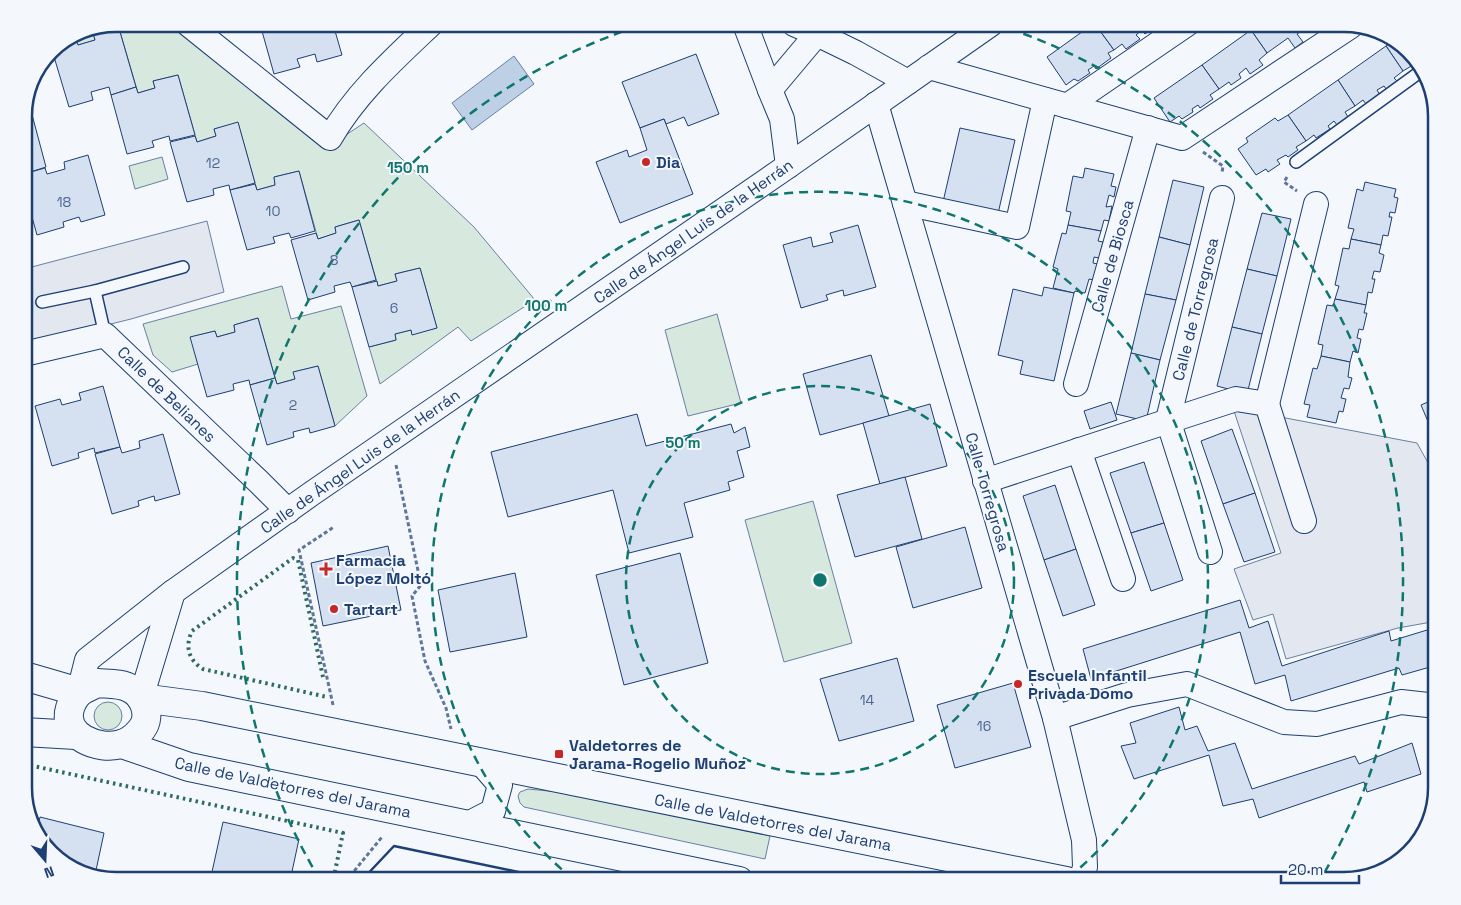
<svg xmlns="http://www.w3.org/2000/svg" width="1461" height="905" viewBox="0 0 1461 905" font-family="'Space Grotesk',sans-serif">
<style>
.green{fill:#d7e8df;stroke:#687fa3}
.parking{fill:#e3e8f0;stroke:#687fa3}
.water{fill:#bed0e5;stroke:#687fa3}
.building{fill:#d5e0f0;stroke:#1d3f73}
.lines{fill:none;stroke-linecap:round;stroke-linejoin:round}
.service-casing{stroke:#1d3f73;stroke-width:14}
.minor-casing{stroke:#1d3f73;stroke-width:26}
.tertiary-casing{stroke:#1d3f73;stroke-width:30}
.path{stroke:#5e769c;stroke-width:3;stroke-dasharray:4 2.5;stroke-linecap:butt}
.service{stroke:#f4f7fb;stroke-width:11}
.minor{stroke:#f4f7fb;stroke-width:24}
.tertiary{stroke:#f4f7fb;stroke-width:28}
.hedge{stroke:#2c6c60;stroke-width:4;stroke-dasharray:2.5 4;stroke-linecap:butt}
.wall{stroke:#1d3f73;stroke-width:2.5}
.ring{fill:none;stroke:#0f766e;stroke-width:2.5;stroke-dasharray:9 6}
.poi-dot{fill:#c62828;stroke:#f4f7fb;stroke-width:2}
.labels{text-anchor:middle;stroke-width:4;stroke-linejoin:round;paint-order:stroke}
.number-label{font-size:14px;fill:#4b6792}
.poi-label{font-size:16px;font-weight:bold;fill:#1d3f73;stroke:#f4f7fb;text-anchor:start}
.street-label{font-size:16px;fill:#1d3f73;stroke:#f4f7fb}
.rim{fill:none;stroke:#1d3f73;stroke-width:2.5}
.centre{fill:#0f766e;stroke:#f4f7fb;stroke-width:2.5}
.ring-label{font-size:15px;text-anchor:middle;font-weight:bold;fill:#0f766e;stroke:#f4f7fb;stroke-width:4;stroke-linejoin:round;paint-order:stroke}
</style>
<rect width="100%" height="100%" fill="#f4f7fb"/>
<g class="green">
<polygon points="116,24 169,24 329,146 364,123 474,227 535,300 471,341 458,327 380,384 369,347 396,340 395,334 411,330 412,334 437,328 420,268 395,274 397,281 378,286 359,220 335,227 336,233 318,239 299,171 274,177 275,185 257,190 238,123 214,129 216,136 197,142 178,75 153,81 155,88 138,93 118,25 93,32 95,40 78,45 75,38 67,40 81,31"/>
<polygon points="162,157 168,179 135,189 129,166"/>
<polygon points="282,286 291,319 341,306 367,396 335,426 318,366 294,372 295,379 277,384 258,318 234,325 235,332 217,337 215,331 191,337 198,364 172,372 153,355 143,324"/>
<polygon points="717,314 741,403 688,416 665,330"/>
<polygon points="813,501 852,643 784,662 745,520"/>
<circle cx="108" cy="716" r="14"/>
<polygon points="528,789 569,793 770,836 765,859 524,807 520,803 518,796 520,792"/>
</g>
<g class="parking">
<polygon points="207,221 224,292 131,319 30,344 24,324 24,269"/>
<polygon points="1233,408 1417,443 1437,479 1437,621 1398,628 1286,659 1273,614 1253,620 1234,569 1281,553"/>
</g>
<polygon class="water" points="514,56 534,84 472,130 452,103"/>
<g class="building">
<polygon points="260,24 333,24 342,55 317,62 315,54 297,59 300,67 274,74"/>
<polygon points="1093,24 1095,24 1114,50 1108,53 1111,58 1096,69 1094,66 1088,70 1090,73 1078,81 1074,79 1066,85 1047,57"/>
<polygon points="1095,24 1155,24 1156,26 1145,34 1142,30 1136,35 1140,39 1126,49 1122,44 1114,50"/>
<polygon points="1259,24 1312,24 1297,34 1303,42 1295,48 1288,38 1267,53 1251,30"/>
<polygon points="118,25 136,87 111,95 109,87 91,92 93,100 69,107 52,50 67,40 75,38 78,45 95,40 93,33"/>
<polygon points="1251,30 1267,53 1259,60 1263,65 1250,74 1246,68 1239,74 1241,78 1231,85 1229,82 1219,89 1202,65"/>
<polygon points="1396,39 1421,66 1416,69 1413,65 1403,71 1386,46"/>
<polygon points="1386,46 1403,71 1394,78 1397,81 1386,89 1384,86 1377,90 1380,95 1366,104 1363,100 1355,106 1338,80"/>
<polygon points="696,54 719,114 688,126 684,117 666,124 664,119 640,128 622,82"/>
<polygon points="1202,65 1219,89 1210,95 1213,99 1200,108 1198,105 1192,109 1193,112 1182,119 1179,116 1170,122 1154,98"/>
<polygon points="178,75 195,135 170,141 169,136 152,141 154,147 127,154 111,95 136,87 138,93 155,88 153,81"/>
<polygon points="1338,80 1355,106 1345,112 1348,117 1337,125 1334,121 1328,126 1330,129 1316,138 1314,135 1306,141 1288,115"/>
<polygon points="30,107 46,167 24,174 24,111 25,108"/>
<polygon points="1288,115 1306,141 1296,147 1298,150 1288,157 1286,155 1277,160 1280,164 1268,172 1266,169 1256,175 1238,149 1248,142 1246,138 1275,118 1278,121"/>
<polygon points="664,119 693,194 620,223 596,162 627,150 629,157 647,150 640,128"/>
<polygon points="238,122 255,183 230,190 229,185 213,189 214,195 187,202 170,142 195,136 197,142 216,136 214,129"/>
<polygon points="960,128 1015,140 997,218 943,202"/>
<polygon points="88,155 105,215 81,222 79,217 63,222 64,227 37,235 24,188 24,174 45,168 47,174 65,169 64,162"/>
<polygon points="1085,168 1114,174 1111,186 1116,187 1114,197 1109,195 1106,207 1112,206 1109,221 1104,220 1101,231 1068,225 1071,212 1066,211 1073,176 1083,178"/>
<polygon points="299,171 315,231 291,238 289,233 273,237 275,243 247,250 230,190 255,184 257,190 275,185 274,177"/>
<polygon points="1173,180 1204,187 1190,245 1159,237"/>
<polygon points="1365,182 1396,189 1394,197 1398,198 1395,213 1390,212 1389,217 1392,217 1388,236 1383,235 1381,245 1351,239 1354,229 1348,228 1357,189 1363,191"/>
<polygon points="1262,213 1291,219 1277,276 1247,269"/>
<polygon points="359,220 376,280 352,287 350,282 334,286 335,292 308,300 291,240 316,233 318,239 336,233 335,227"/>
<polygon points="858,225 876,287 844,296 843,290 826,295 828,300 801,308 783,245 811,237 813,247 833,242 830,233"/>
<polygon points="1068,225 1101,231 1098,241 1103,242 1099,258 1094,257 1093,263 1098,264 1094,280 1089,279 1085,293 1075,291 1074,293 1053,288 1058,269 1053,267 1062,233 1066,234"/>
<polygon points="1159,237 1190,245 1176,300 1145,294"/>
<polygon points="1351,239 1381,245 1379,253 1384,255 1380,272 1374,271 1372,279 1375,279 1372,293 1368,292 1366,305 1335,299 1339,286 1335,285 1343,248 1349,249"/>
<polygon points="420,268 437,328 412,335 411,330 395,334 396,340 369,347 352,287 377,281 378,286 397,281 395,274"/>
<polygon points="1247,269 1277,276 1262,334 1232,327"/>
<polygon points="1044,287 1074,293 1054,381 1020,374 1023,361 998,355 1013,289 1042,296"/>
<polygon points="1145,294 1176,300 1160,360 1131,353"/>
<polygon points="1335,299 1366,305 1364,313 1367,313 1363,330 1359,329 1357,338 1361,339 1358,353 1353,351 1350,362 1321,356 1323,345 1318,344 1327,305 1333,306"/>
<polygon points="258,318 275,378 250,385 249,380 233,384 234,390 207,397 190,337 215,331 217,337 235,332 234,325"/>
<polygon points="1232,327 1262,334 1247,394 1217,386"/>
<polygon points="1131,353 1160,360 1146,421 1116,414"/>
<polygon points="871,355 889,416 820,435 803,374"/>
<polygon points="1321,356 1350,362 1348,377 1352,378 1349,389 1344,388 1341,398 1346,399 1343,412 1339,411 1336,423 1307,417 1310,405 1304,404 1313,368 1317,369"/>
<polygon points="318,366 335,426 310,433 309,428 293,432 294,437 267,445 250,385 275,378 277,384 295,379 293,372"/>
<polygon points="103,386 120,447 95,453 94,448 78,453 79,458 52,466 35,406 60,399 62,405 81,400 79,393"/>
<polygon points="1437,398 1437,443 1421,405"/>
<polygon points="1111,402 1117,420 1090,429 1084,411"/>
<polygon points="930,404 947,466 880,484 863,423"/>
<polygon points="637,414 646,446 731,424 734,433 745,427 750,447 737,451 744,477 728,482 730,490 684,503 693,537 629,553 613,490 508,517 491,452"/>
<polygon points="1232,429 1255,493 1223,504 1201,441"/>
<polygon points="163,434 180,494 155,501 154,496 138,501 139,506 112,514 95,454 120,447 122,453 140,448 139,441"/>
<polygon points="1144,462 1164,523 1131,533 1110,473"/>
<polygon points="905,477 922,539 855,557 837,495"/>
<polygon points="1055,485 1076,549 1044,560 1023,496"/>
<polygon points="1255,493 1275,552 1244,562 1223,504"/>
<polygon points="1164,523 1183,580 1151,591 1131,533"/>
<polygon points="965,527 982,588 913,608 896,547"/>
<polygon points="388,546 401,610 323,626 311,563"/>
<polygon points="1076,549 1095,605 1063,616 1044,560"/>
<polygon points="680,553 708,663 624,685 596,575"/>
<polygon points="515,573 527,637 450,652 438,590"/>
<polygon points="1240,600 1249,628 1268,621 1282,666 1389,631 1391,641 1437,627 1437,665 1402,675 1399,668 1291,701 1285,675 1255,684 1240,632 1091,679 1083,649"/>
<polygon points="897,658 914,721 839,741 820,679"/>
<polygon points="1013,683 1031,747 955,768 937,705"/>
<polygon points="1179,707 1185,730 1197,726 1208,751 1235,743 1252,789 1355,756 1359,764 1412,743 1421,774 1367,792 1364,782 1259,818 1253,799 1223,806 1209,755 1134,779 1121,746 1136,743 1130,723"/>
<polygon points="40,817 104,833 95,875 65,866 36,835"/>
<polygon points="223,822 299,839 290,881 210,881"/>
</g>
<g class="lines">
<defs>
<g id="service">
<polyline points="1296,162 1424,69"/>
<polyline points="95,291 105,335"/>
<polyline points="42,302 95,291 183,267"/>
</g>
<g id="minor">
<path d="M188,24L330,138C356,93 394,59 431,24"/>
<polyline points="745,24 770,90"/>
<polyline points="794,24 817,34 823,24"/>
<polyline points="929,67 1182,138 1351,26"/>
<polyline points="876,104 1055,718 1084,840 1085,867 1081,881"/>
<polyline points="1067,106 1187,24"/>
<polyline points="788,166 782,119 770,90 817,34 856,53 908,82"/>
<polyline points="905,203 1017,227 1045,100"/>
<polyline points="24,354 105,335 259,482 288,511"/>
<polyline points="1076,384 1148,128"/>
<polyline points="1267,404 1316,204"/>
<polyline points="1079,450 1123,579"/>
<polyline points="985,481 1236,399 1267,404 1304,521"/>
<polyline points="1210,552 1168,420 1222,198"/>
<polyline points="79,692 87,660 173,592 311,494 788,166 991,24"/>
<polyline points="141,698 173,592"/>
<polyline points="1055,718 1127,695 1187,684 1284,722 1317,724 1401,702 1437,706"/>
<polyline points="466,825 493,811 500,785 480,762"/>
</g>
<g id="tertiary">
<polyline points="24,676 79,692"/>
<path d="M97,683C108,684 122,683 131,689C146,697 152,719 140,731C135,737 129,742 121,744C99,751 61,736 70,708C72,702 75,696 80,692C85,688 92,686 97,683Z"/>
<polyline points="141,698 202,706 1066,881"/>
<polyline points="24,732 76,735"/>
<polyline points="122,744 189,767 739,881"/>
</g>
</defs>
<use href="#service" class="service-casing"/>
<use href="#minor" class="minor-casing"/>
<use href="#tertiary" class="tertiary-casing"/>
<g class="path">
<polyline points="1203,152 1223,166 1222,173"/>
<polyline points="1287,177 1284,182 1297,191"/>
<polyline points="396,465 421,585 412,596 425,661 446,708 451,729"/>
<polyline points="333,705 299,550 334,527"/>
<polyline points="346,881 382,837"/>
</g>
<use href="#service" class="service"/>
<use href="#minor" class="minor"/>
<use href="#tertiary" class="tertiary"/>
<g class="hedge">
<path d="M323,677L298,560L293,558L192,631C185,646 188,660 203,669L327,697"/>
<polyline points="24,764 343,833 333,881"/>
</g>
<polyline class="wall" points="361,881 394,846 561,881"/>
</g>
<g class="ring">
<circle cx="820" cy="580" r="194"/>
<path d="M573 879A388 388 0 1 1 1067 879"/>
<path d="M320 880A583 583 0 0 1 645 24M995 24A583 583 0 0 1 1320 880"/>
</g>
<g class="poi-dot">
<circle cx="646" cy="162" r="5"/>
<path d="M323.5 561.5h5v5h5v5h-5v5h-5v-5h-5v-5h5z"/>
<circle cx="334" cy="609" r="5"/>
<circle cx="1018" cy="684" r="5"/>
<rect x="554" y="749" width="10" height="10" rx="2.5"/>
</g>
<g class="labels">
<g class="number-label">
<text x="213" y="168">12</text>
<text x="64" y="207">18</text>
<text x="273" y="216">10</text>
<text x="334" y="265">8</text>
<text x="394" y="313">6</text>
<text x="293" y="410">2</text>
<text x="867" y="705">14</text>
<text x="984" y="731">16</text>
</g>
<g class="poi-label">
<text x="656" y="168">Dia</text>
<text x="336" y="566">Farmacia<tspan x="336" dy="18">López Moltó</tspan></text>
<text x="344" y="615">Tartart</text>
<text x="1028" y="681">Escuela Infantil<tspan x="1028" dy="18">Privada Domo</tspan></text>
<text x="569" y="751">Valdetorres de<tspan x="569" dy="18">Jarama-Rogelio Muñoz</tspan></text>
</g>
<g class="street-label">
<text transform="translate(693 231) rotate(-35)" y="6">Calle de Ángel Luis de la Herrán</text>
<text transform="translate(1112 256) rotate(-74)" y="6">Calle de Biosca</text>
<text transform="translate(1195 309) rotate(-76)" y="6">Calle de Torregrosa</text>
<text transform="translate(167 394) rotate(44)" y="6">Calle de Belianes</text>
<text transform="translate(360 461) rotate(-35)" y="6">Calle de Ángel Luis de la Herrán</text>
<text transform="translate(988 492) rotate(74)" y="6">Calle Torregrosa</text>
<text transform="translate(293 787) rotate(12)" y="6">Calle de Valdetorres del Jarama</text>
<text transform="translate(773 822) rotate(11)" y="6">Calle de Valdetorres del Jarama</text>
</g>
</g>
<path d="M0 0H1461V905H0ZM116 32H1344A84 84 0 0 1 1428 116V788A84 84 0 0 1 1344 872H116A84 84 0 0 1 32 788V116A84 84 0 0 1 116 32Z" fill="#f4f7fb" fill-rule="evenodd"/>
<path class="rim" d="M116 32H1344A84 84 0 0 1 1428 116V788A84 84 0 0 1 1344 872H116A84 84 0 0 1 32 788V116A84 84 0 0 1 116 32Z"/>
<circle cx="820" cy="580" r="8" class="centre"/>
<g class="ring-label">
<text x="408" y="173">150 m</text>
<text x="546" y="311">100 m</text>
<text x="683" y="448">50 m</text>
</g>
<g transform="translate(45 860) rotate(161)" stroke="#f4f7fb" stroke-width="4" paint-order="stroke">
<path d="M0-4L9 19L0 12L-9 19Z" fill="#1d3f73"/>
<text y="-8" font-size="14" font-weight="bold" text-anchor="middle" fill="#1d3f73">N</text>
</g>
<path d="M1281 875v8h78v-8" fill="none" stroke="#1d3f73" stroke-width="2.5"/>
<text x="1288" y="875" font-size="15" fill="#1d3f73" stroke="#f4f7fb" stroke-width="4" paint-order="stroke">20 m</text>
</svg>
